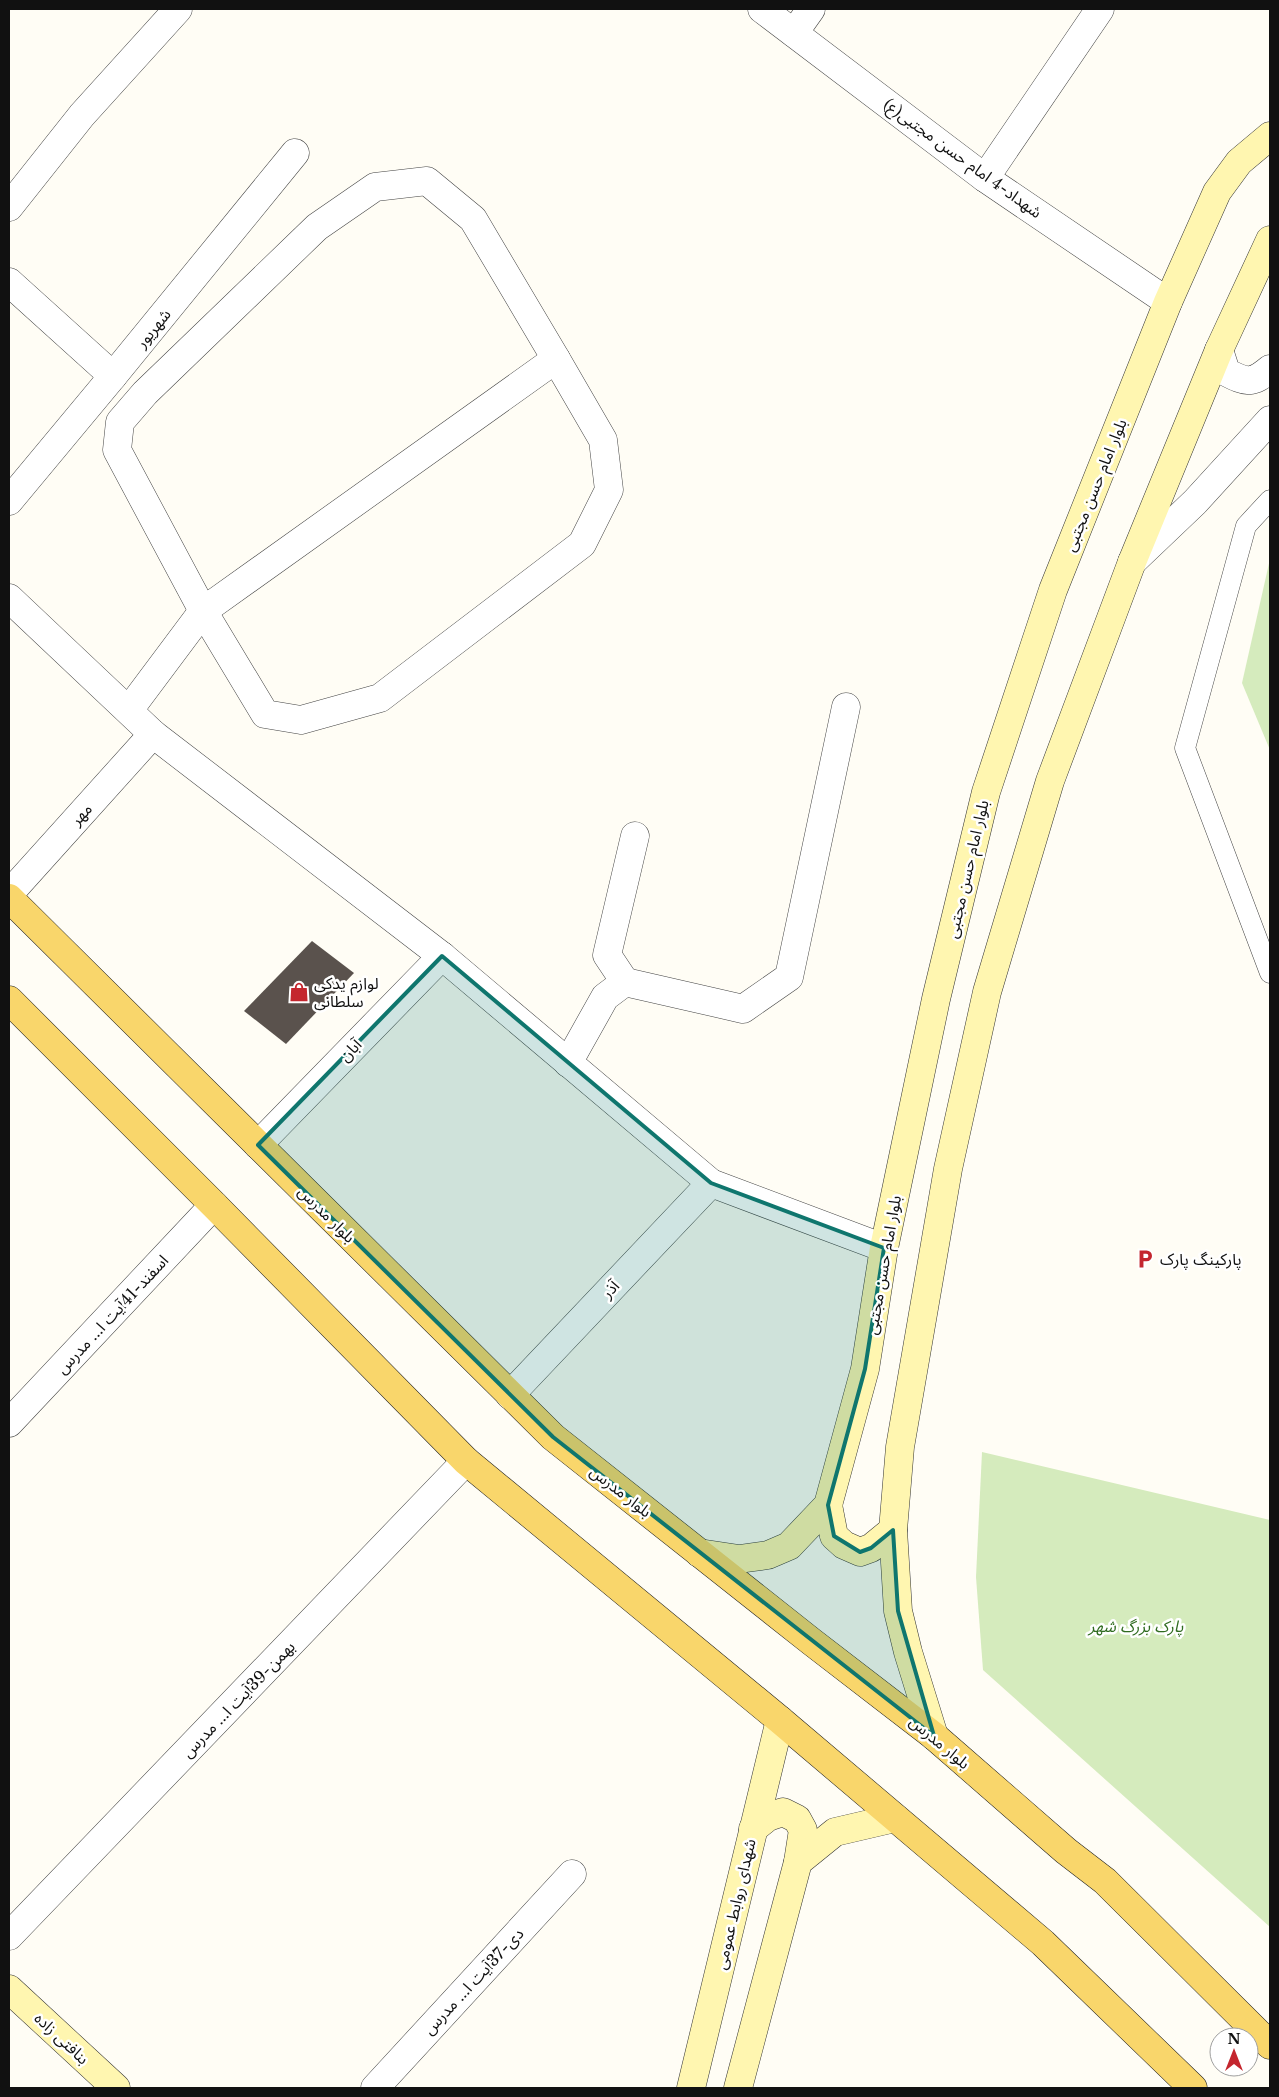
<svg xmlns="http://www.w3.org/2000/svg" width="1279" height="2097" viewBox="0 0 1279 2097" font-family="'Libre Baskerville','Noto Sans Arabic',serif">
<style>
.green{fill:#d5ebbd}
.building{fill:#5a524d}
.lines{fill:none;stroke-linecap:round;stroke-linejoin:round}
.lane-casing{stroke:#444;stroke-width:21}
.street-casing{stroke:#444;stroke-width:29}
.secondary-casing{stroke:#333;stroke-width:29}
.primary-casing{stroke:#222;stroke-width:29}
.lane{stroke:#fff;stroke-width:20}
.street{stroke:#fff;stroke-width:28}
.secondary{stroke:#fff6b0;stroke-width:28}
.primary{stroke:#f9d66b;stroke-width:28}
.marked{fill:#0f766e;fill-opacity:0.2;stroke:#0f766e;stroke-width:4;stroke-linejoin:round}
.labels{text-anchor:middle;stroke-width:5;stroke-linejoin:round;paint-order:stroke}
.street-label{font-size:16px;fill:#111;stroke:#fff}
.poi-label{font-size:16px;fill:#111;stroke:#fff;text-anchor:start}
.park-label{font-size:16px;font-style:italic;fill:#2f6b1f;stroke:#fff}
</style>
<rect width="100%" height="100%" fill="#fffdf5"/>
<g class="green">
<polygon points="1270,559 1270,750 1242,683"/>
<polygon points="982,1452 1270,1520 1270,1927 983,1670 976,1577"/>
</g>
<polygon class="building" points="312,941 354,973 286,1044 244,1011"/>
<g class="lines">
<defs>
<polyline id="lane" points="1270,500 1246,526 1185,748 1270,973"/>
<g id="street">
<polyline points="762,9 985,178 1168,302"/>
<polyline points="794,33 811,9"/>
<polyline points="985,178 1100,9"/>
<polygon points="427,181 473,219 556,359 603,440 609,490 582,544 380,698 301,720 265,714 203,611 117,450 120,422 145,393 317,227 375,187"/>
<polyline points="9,207 82,115 178,9"/>
<polyline points="9,282 113,376"/>
<path d="M1219,350L1226,372C1247,383 1252,384 1270,369"/>
<polyline points="9,501 113,376 295,153"/>
<polyline points="1132,562 1195,502 1270,420"/>
<polyline points="9,598 153,734 442,956 711,1183 884,1248"/>
<polyline points="129,710 203,611 556,359"/>
<polyline points="9,894 153,734"/>
<polyline points="625,982 607,955 635,836"/>
<polyline points="568,1063 605,997 625,982 743,1009 789,977 846,707"/>
<polyline points="258,1145 442,956"/>
<polyline points="510,1395 711,1183"/>
<polyline points="9,1423 214,1205"/>
<polyline points="9,1936 466,1461"/>
<polyline points="375,2088 572,1874"/>
</g>
<g id="secondary">
<polyline points="828,1505 834,1536 844,1545 860,1552 871,1548 893,1530"/>
<polyline points="699,1553 739,1559 768,1555 789,1546 828,1505 865,1369 884,1248 936,999 986,792 1053,590 1168,302 1217,192 1239,162 1270,136"/>
<polyline points="934,1736 908,1652 898,1611 893,1530 900,1447 948,1169 987,992 1050,781 1132,562 1219,350 1270,240"/>
<polyline points="753,1829 768,1817 783,1812 797,1819 803,1830 798,1862"/>
<polyline points="9,1989 116,2088"/>
<polyline points="691,2088 780,1720"/>
<polyline points="738,2088 798,1862 835,1832 895,1818"/>
</g>
<g id="primary">
<polyline points="9,898 553,1437 812,1642 934,1736 1066,1851 1105,1881 1270,2045"/>
<polyline points="9,1000 214,1205 466,1461 780,1720 1043,1943 1193,2088"/>
</g>
</defs>
<use href="#lane" class="lane-casing"/>
<use href="#street" class="street-casing"/>
<use href="#secondary" class="secondary-casing"/>
<use href="#primary" class="primary-casing"/>
<use href="#lane" class="lane"/>
<use href="#street" class="street"/>
<use href="#secondary" class="secondary"/>
<use href="#primary" class="primary"/>
</g>
<path class="marked" d="M442,956L711,1183L884,1248L865,1369L828,1505L834,1536L860,1552L871,1548L893,1530L898,1611L934,1736L553,1437L258,1145Z"/>
<defs>
<symbol id="shop-bare" viewBox="-9 -9 18 18"><path d="M-5-2.5h2.3a2.7 3.5 0 0 1 5.4 0H5L5.5 6h-11ZM-1.5-2.5h3a1.5 2.3 0 0 0-3 0Z" fill="#c4262e" stroke="#fff" stroke-width="2.5" paint-order="stroke"/></symbol>
<symbol id="parking-bare" viewBox="-9 -9 18 18"><path d="M-3.5-5.5H1a3.5 3.5 0 0 1 0 7H-1V5.5H-3.5ZM-1-3.4V-.6H.8a1.4 1.4 0 0 0 0-2.8Z" fill="#c4262e" stroke="#fff" stroke-width="2.5" paint-order="stroke"/></symbol>
</defs>
<g fill-rule="evenodd">
<use href="#shop-bare" x="285" y="978" width="28" height="28"/>
<use href="#parking-bare" x="1131" y="1245" width="28" height="28"/>
</g>
<g class="labels">
<g class="street-label">
<text transform="translate(963 158) rotate(36)" y="6">شهداد-4 امام حسن مجتبی(ع)</text>
<text transform="translate(153 328) rotate(-51)" y="6">شهریور</text>
<text transform="translate(1095 485) rotate(-68)" y="6">بلوار امام حسن مجتبی</text>
<text transform="translate(81 814) rotate(-48)" y="6">مهر</text>
<text transform="translate(967 869) rotate(-77)" y="6">بلوار امام حسن مجتبی</text>
<text transform="translate(350 1050) rotate(-46)" y="6">آبان</text>
<text transform="translate(327 1214) rotate(45)" y="6">بلوار مدرس</text>
<text transform="translate(883 1265) rotate(-80)" y="6">بلوار امام حسن مجتبی</text>
<text transform="translate(610 1289) rotate(-47)" y="6">آذر</text>
<text transform="translate(112 1314) rotate(-47)" y="6">اسفند-41آیت ا... مدرس</text>
<text transform="translate(621 1491) rotate(38)" y="6">بلوار مدرس</text>
<text transform="translate(238 1699) rotate(-46)" y="6">بهمن-39آیت ا... مدرس</text>
<text transform="translate(940 1742) rotate(40)" y="6">بلوار مدرس</text>
<text transform="translate(735 1904) rotate(-77)" y="6">شهدای روابط عمومی</text>
<text transform="translate(473 1981) rotate(-47)" y="6">دی-37آیت ا... مدرس</text>
<text transform="translate(62 2038) rotate(43)" y="6">بنافتی زاده</text>
</g>
<g class="poi-label">
<text x="314" y="989">لوازم یدکی<tspan x="314" dy="18">سلطانی</tspan></text>
<text x="1160" y="1265">پارکینگ پارک</text>
</g>
<g class="park-label">
<text x="1136" y="1632">پارک بزرگ شهر</text>
</g>
</g>
<rect width="1279" height="2097" fill="none" stroke="#111111" stroke-width="20"/>
<g transform="translate(1234 2052)"><circle r="24" fill="#ffffff" stroke="#a0a0a0"/>
<path d="M0-4L9 19L0 12L-9 19Z" fill="#c4262e"/>
<text y="-8" font-size="14" font-weight="bold" text-anchor="middle" fill="#111111">N</text>
</g>
</svg>
